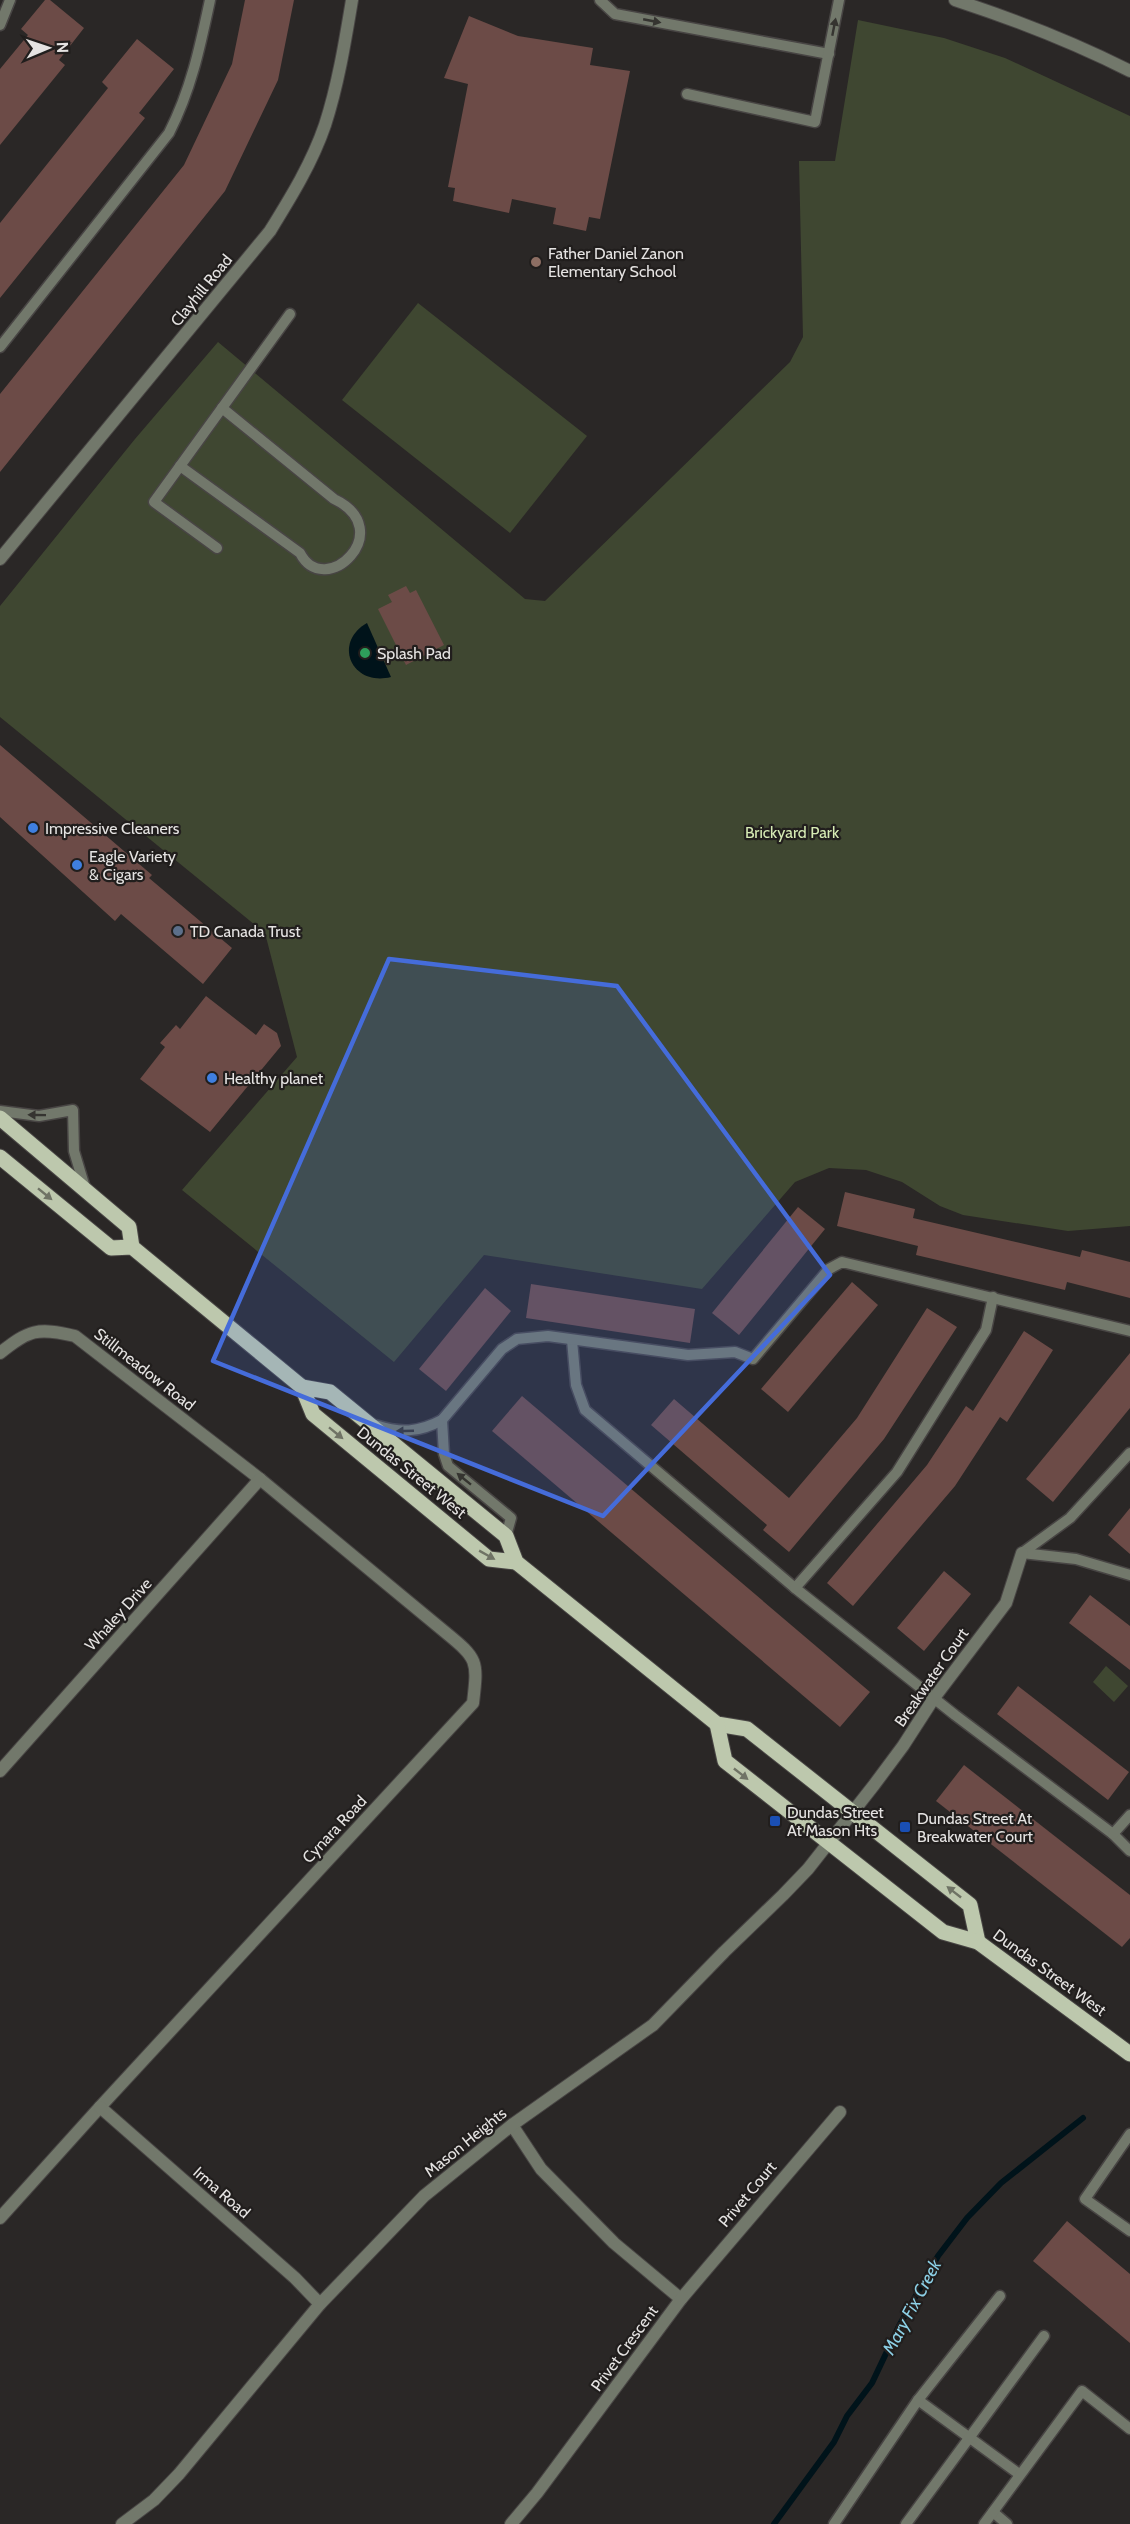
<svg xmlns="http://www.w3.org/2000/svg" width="1130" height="2524" viewBox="0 0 1130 2524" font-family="Cabin,sans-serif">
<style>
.green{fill:#3f4731}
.water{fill:#00131a}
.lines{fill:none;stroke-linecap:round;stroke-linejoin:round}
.stream{stroke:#00131a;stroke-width:6}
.building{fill:#6c4b47}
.service-casing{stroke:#484544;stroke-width:13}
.minor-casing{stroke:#484544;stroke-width:14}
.tertiary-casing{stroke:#484544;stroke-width:14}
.primary-casing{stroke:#484544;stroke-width:17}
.service{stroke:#72786b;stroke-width:10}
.minor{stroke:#72786b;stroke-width:12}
.tertiary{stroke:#72786b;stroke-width:12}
.primary{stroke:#bdc8ad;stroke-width:15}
.oneway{fill:#353430}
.oneway2{fill:#6f7365}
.marked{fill:#456cda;fill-opacity:0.2;stroke:#456cda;stroke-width:4.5;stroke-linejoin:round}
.education-dot{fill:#8d6e63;stroke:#211e1d;stroke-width:2}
.leisure-dot{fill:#2e9e5b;stroke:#211e1d;stroke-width:2}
.shop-dot{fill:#3f7fe0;stroke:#211e1d;stroke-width:2}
.service-dot{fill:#5c6f8a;stroke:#211e1d;stroke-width:2}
.transit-dot{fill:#1a4fb4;stroke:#211e1d;stroke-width:2}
.labels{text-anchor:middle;stroke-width:4.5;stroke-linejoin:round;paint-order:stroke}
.poi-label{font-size:16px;fill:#e5e3e2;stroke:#211e1d;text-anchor:start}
.street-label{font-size:16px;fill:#e5e3e2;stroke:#211e1d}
.park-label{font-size:16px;fill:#d6ebb4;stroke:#211e1d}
.water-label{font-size:18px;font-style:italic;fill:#8cd0e6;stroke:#211e1d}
</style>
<rect width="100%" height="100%" fill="#2a2726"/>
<g class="green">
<polygon points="858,20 944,38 1005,58 1130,116 1130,1226 1068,1231 963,1215 940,1206 902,1182 866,1170 829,1168 795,1182 702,1289 484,1255 394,1362 182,1190 297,1057 265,933 0,717 0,606 135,439 218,342 525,599 545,601 790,362 803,337 799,161 835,161"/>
<polygon points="418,303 587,436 510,533 342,400"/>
<polygon points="1106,1666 1128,1686 1114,1702 1093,1682"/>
</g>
<path class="water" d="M367,623L391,677C352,687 332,643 367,623Z"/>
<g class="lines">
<polyline class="stream" points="774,2524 834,2442 847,2416 872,2383 899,2326 938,2256 967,2218 1001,2183 1083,2118"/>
</g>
<g class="building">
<polygon points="45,0 50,0 84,28 59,60 65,65 0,145 0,69 28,35 21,29"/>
<polygon points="245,0 294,0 278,80 225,191 0,472 0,394 184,165 232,64"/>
<polygon points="469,16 518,36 593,48 590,65 630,71 600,219 589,217 586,231 553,224 556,208 512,199 509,213 453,201 455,188 448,187 468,84 444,78"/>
<polygon points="137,39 174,69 139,113 145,118 0,298 0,223 108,88 102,82"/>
<polygon points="406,586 410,593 416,590 444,645 406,665 378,609 392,602 388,595"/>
<polygon points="0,745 152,875 149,878 232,948 203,984 121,914 115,921 0,817"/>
<polygon points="206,996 256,1035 264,1024 277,1033 281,1046 210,1132 140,1079 165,1047 160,1043 176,1025 180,1029"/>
<polygon points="845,1192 915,1209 913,1218 1080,1257 1082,1250 1130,1262 1130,1298 1067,1282 1065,1290 916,1255 918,1246 837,1226"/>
<polygon points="798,1207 825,1229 739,1335 712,1313"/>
<polygon points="852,1282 878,1305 788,1412 761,1389"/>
<polygon points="531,1284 695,1309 690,1343 526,1318"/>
<polygon points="485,1288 511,1311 446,1391 419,1369"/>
<polygon points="927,1308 957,1327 884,1439 789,1552 763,1530 767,1525 651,1425 674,1399 789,1498 857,1418"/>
<polygon points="1024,1331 1053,1350 1007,1422 1000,1417 955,1486 853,1606 827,1583 927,1465 966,1406 973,1411"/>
<polygon points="1130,1353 1130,1408 1053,1502 1026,1479"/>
<polygon points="522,1396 870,1692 840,1727 492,1431"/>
<polygon points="1130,1508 1130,1554 1108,1535"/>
<polygon points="944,1571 971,1594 924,1651 897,1628"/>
<polygon points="1090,1595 1130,1626 1130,1670 1069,1623"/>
<polygon points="1018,1686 1129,1772 1108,1800 997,1714"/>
<polygon points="964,1765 1130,1895 1130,1938 1122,1947 936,1801"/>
<polygon points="1067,2221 1130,2274 1130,2343 1033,2261"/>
</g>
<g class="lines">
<defs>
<g id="service">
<polyline points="600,0 615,14 829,54"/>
<polyline points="0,25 10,0"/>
<polyline points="687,94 815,122 839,0"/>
<path d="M0,347L169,133C191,90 200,47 210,0"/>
<path d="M180,466L300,553C325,601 399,530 334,499L222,408"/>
<polyline points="217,548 154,502 290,314"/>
<polyline points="0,1111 39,1116 73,1110 74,1151 86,1191"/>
<polyline points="572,1340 576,1385 585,1410 795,1588 955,1715 1113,1834 1130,1851"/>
<polyline points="442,1420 444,1454 448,1466 511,1518 506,1536"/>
<path d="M375,1425C400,1433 418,1433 442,1420L502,1349L517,1339L548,1336L688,1355L735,1352L753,1359L829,1269L842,1262L1130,1331"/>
<polyline points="1022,1553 1070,1518 1130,1453"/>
<polyline points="1022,1553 1076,1559 1130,1575"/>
<polyline points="795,1588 897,1472 986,1330 993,1297"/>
<polyline points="1113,1834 1130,1815"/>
<polyline points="1130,2134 1085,2199 1130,2231"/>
<polyline points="918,2400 1019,2474"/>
<polyline points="993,2512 1007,2524"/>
<polyline points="834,2524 918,2400 1000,2296"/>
<polyline points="906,2524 1044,2336"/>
<polyline points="984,2524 1082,2391 1130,2429"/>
</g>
<g id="minor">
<path d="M0,559L270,231C291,197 312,163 325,125C338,85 345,42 352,0"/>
<path d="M0,1353C29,1330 37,1327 75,1336L260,1479L445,1632C478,1659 478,1660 473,1703L100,2107L0,2218"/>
<polyline points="0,1771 260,1479"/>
<polyline points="100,2107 295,2278 320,2304"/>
<polyline points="512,2125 541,2169 614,2243 681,2299"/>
<polyline points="122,2524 154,2500 179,2474 320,2304 424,2196 512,2125 653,2025 724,1952 783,1895 808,1869 874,1785 903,1746 934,1698 1006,1603 1022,1553"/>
<polyline points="511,2524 537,2493 681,2299 840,2112"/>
</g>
<path id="tertiary" d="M955,0C1016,20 1073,42 1130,71"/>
<g id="primary">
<polyline points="0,1118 129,1227 132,1247"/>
<polyline points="0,1157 111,1248 132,1247 302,1387 313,1414 489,1559 516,1562"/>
<polyline points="302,1387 330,1392 506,1536 516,1562 717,1724 747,1729 970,1905 978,1942"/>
<polyline points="717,1724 725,1761 943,1932 978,1942 1130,2054"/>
</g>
</defs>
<use href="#service" class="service-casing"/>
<use href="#minor" class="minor-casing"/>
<use href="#tertiary" class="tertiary-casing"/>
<use href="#primary" class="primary-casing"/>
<use href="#service" class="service"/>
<use href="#minor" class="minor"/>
<use href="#tertiary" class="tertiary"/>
<use href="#primary" class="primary"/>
</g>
<defs><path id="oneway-solid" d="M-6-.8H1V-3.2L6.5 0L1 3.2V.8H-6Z" transform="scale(1.5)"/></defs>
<g class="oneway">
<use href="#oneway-solid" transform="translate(652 21) rotate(11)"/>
<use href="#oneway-solid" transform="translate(834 27) rotate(-79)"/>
<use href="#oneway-solid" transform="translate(37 1115) rotate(-179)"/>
<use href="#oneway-solid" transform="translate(405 1431) rotate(178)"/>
<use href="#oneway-solid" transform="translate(464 1479) rotate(-141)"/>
</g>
<g class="oneway2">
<use href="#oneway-solid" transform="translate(45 1194) rotate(39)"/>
<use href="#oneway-solid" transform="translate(336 1433) rotate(39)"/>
<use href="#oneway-solid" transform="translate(487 1555) rotate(29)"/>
<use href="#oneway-solid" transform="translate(741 1774) rotate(38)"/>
<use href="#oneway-solid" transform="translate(954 1892) rotate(-142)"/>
</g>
<path class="marked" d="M389,959L617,986L830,1275L603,1516L213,1361Z"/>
<circle class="education-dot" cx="536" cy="262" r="6"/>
<circle class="leisure-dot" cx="365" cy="653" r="6"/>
<g class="shop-dot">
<circle cx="33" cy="828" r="6"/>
<circle cx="77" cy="865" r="6"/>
<circle cx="212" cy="1078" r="6"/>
</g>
<circle class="service-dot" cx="178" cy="931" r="6"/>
<g class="transit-dot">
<rect x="769" y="1815" width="12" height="12" rx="3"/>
<rect x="899" y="1821" width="12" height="12" rx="3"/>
</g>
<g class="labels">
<g class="poi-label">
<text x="548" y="259">Father Daniel Zanon<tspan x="548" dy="18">Elementary School</tspan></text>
<text x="377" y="659">Splash Pad</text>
<text x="45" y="834">Impressive Cleaners</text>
<text x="89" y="862">Eagle Variety<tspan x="89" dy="18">&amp; Cigars</tspan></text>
<text x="190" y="937">TD Canada Trust</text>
<text x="224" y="1084">Healthy planet</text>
<text x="787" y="1818">Dundas Street<tspan x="787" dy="18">At Mason Hts</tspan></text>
<text x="917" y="1824">Dundas Street At<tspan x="917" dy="18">Breakwater Court</tspan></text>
</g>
<g class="street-label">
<text transform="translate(201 290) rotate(-51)" y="6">Clayhill Road</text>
<text transform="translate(145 1369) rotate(38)" y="6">Stillmeadow Road</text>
<text transform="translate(412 1472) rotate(39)" y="6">Dundas Street West</text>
<text transform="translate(118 1614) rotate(-48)" y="6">Whaley Drive</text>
<text transform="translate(931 1677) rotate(-55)" y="6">Breakwater Court</text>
<text transform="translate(334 1829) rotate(-47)" y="6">Cynara Road</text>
<text transform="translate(1050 1972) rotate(36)" y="6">Dundas Street West</text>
<text transform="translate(465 2142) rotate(-39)" y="6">Mason Heights</text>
<text transform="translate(222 2192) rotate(41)" y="6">Irma Road</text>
<text transform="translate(747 2194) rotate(-50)" y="6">Privet Court</text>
<text transform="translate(624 2348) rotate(-54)" y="6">Privet Crescent</text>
</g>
<g class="park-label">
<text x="792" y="838">Brickyard Park</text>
</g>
<g class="water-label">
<text transform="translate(912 2307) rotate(-62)" y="6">Mary Fix Creek</text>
</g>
</g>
<g transform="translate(48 48) rotate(88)" stroke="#211e1d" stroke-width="4.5" paint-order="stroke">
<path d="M0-4.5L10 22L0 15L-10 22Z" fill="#e5e3e2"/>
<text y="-9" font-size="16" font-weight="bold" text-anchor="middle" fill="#e5e3e2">N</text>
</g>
</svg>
